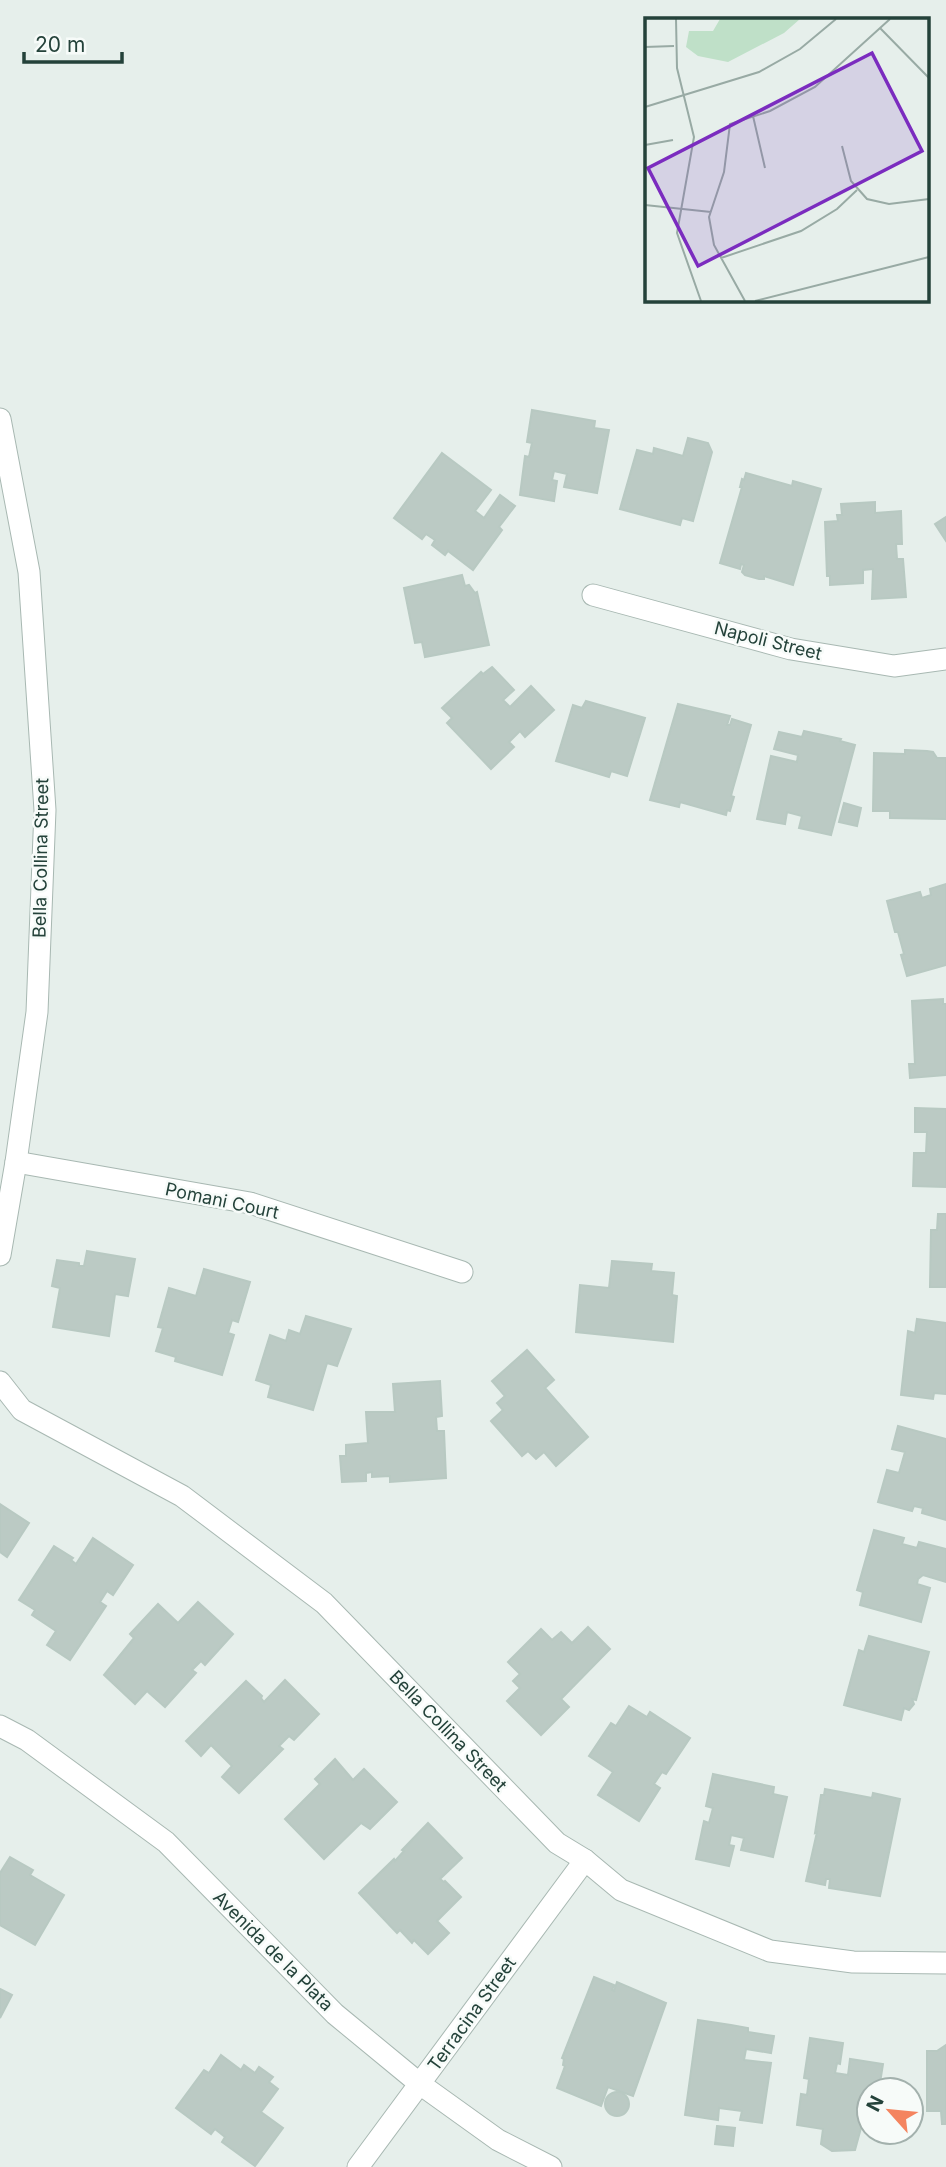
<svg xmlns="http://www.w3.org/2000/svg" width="946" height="2167" viewBox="0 0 946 2167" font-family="Inter,sans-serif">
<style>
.building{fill:#bbcac4;stroke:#b8c9c2;stroke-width:2}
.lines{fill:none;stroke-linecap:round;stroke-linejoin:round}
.minor-casing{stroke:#a8b8b2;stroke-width:23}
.minor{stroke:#fff;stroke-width:21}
.labels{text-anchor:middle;stroke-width:5;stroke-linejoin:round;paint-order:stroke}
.street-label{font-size:18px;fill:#24423a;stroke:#f7fbf9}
.inset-road{fill:none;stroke:#98aaa4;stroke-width:2}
.view{fill:#7b2cbf;fill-opacity:0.15;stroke:#7b2cbf;stroke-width:3.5}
.inset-edge{fill:none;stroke:#24423a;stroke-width:3.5}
</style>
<rect width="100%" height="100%" fill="#e6efeb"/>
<g class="building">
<polygon points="532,410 595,421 594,428 609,430 597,493 564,487 567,474 554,471 552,480 557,481 554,501 520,495 525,456 529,457 532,443 527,442"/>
<polygon points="688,438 708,443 712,452 693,521 682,518 680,525 620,509 637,450 653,454 654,448 683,456"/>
<polygon points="442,453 491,490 475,511 484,518 500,495 515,506 499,527 502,530 473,570 448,551 445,555 432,545 435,540 426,534 422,539 394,518"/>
<polygon points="746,473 792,486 793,481 821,489 793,585 764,576 764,579 759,579 745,575 742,572 744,565 741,564 740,569 720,563 742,487 740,487 742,479 744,480"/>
<polygon points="875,502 875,513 901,511 902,544 896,544 897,559 903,559 906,597 872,599 873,569 863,570 863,583 830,585 830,576 827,576 825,522 838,521 837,515 842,515 841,504"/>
<polygon points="946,517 946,541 935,524"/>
<polygon points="462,575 465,586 469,585 475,593 477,592 489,645 425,657 422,642 415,643 404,588"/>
<polygon points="492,667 514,690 503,700 510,707 531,686 554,710 525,737 520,731 509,742 514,747 491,769 447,723 452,718 442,708 481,672 483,674"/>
<polygon points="586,701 645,718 627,776 611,771 609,777 556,761 573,705 582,708"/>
<polygon points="678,704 730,716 727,725 730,725 732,719 751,725 732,792 731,796 734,797 730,811 727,810 726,815 680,802 679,807 650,800"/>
<polygon points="804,731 841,739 840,741 855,745 831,835 799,828 802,816 787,812 785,824 757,819 771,756 797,762 798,755 774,749 779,732 802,737"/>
<polygon points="905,750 927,751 933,752 937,758 946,758 946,819 890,818 890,811 873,811 874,753 905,754"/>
<polygon points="844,803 861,808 857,826 839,822"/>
<polygon points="946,884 946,965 907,976 901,955 904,954 898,932 895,932 887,901 920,892 922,898 931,895 930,889"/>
<polygon points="943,999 943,1004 946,1004 946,1075 910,1078 909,1064 915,1064 912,1001"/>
<polygon points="915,1108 946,1109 946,1187 913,1186 914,1153 926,1153 927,1132 915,1132"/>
<polygon points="938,1214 946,1214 946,1287 930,1287 931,1230 937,1230"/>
<polygon points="87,1251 135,1259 128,1296 115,1294 109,1336 53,1327 60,1288 52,1286 57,1260 79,1263 79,1266 84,1266"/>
<polygon points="612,1261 652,1264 651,1271 674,1273 672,1295 677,1296 673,1342 576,1332 580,1285 609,1288"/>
<polygon points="204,1269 250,1282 238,1322 232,1320 228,1333 234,1335 222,1375 175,1361 176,1357 156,1351 163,1328 158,1327 169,1288 196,1296"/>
<polygon points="306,1316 351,1329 337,1366 327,1363 313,1410 268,1397 271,1385 256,1380 270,1335 286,1341 289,1330 300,1334"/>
<polygon points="917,1319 946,1323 946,1394 934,1393 933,1399 901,1395 908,1331 915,1333"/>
<polygon points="527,1350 554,1380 545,1388 588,1437 556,1466 544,1452 536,1459 528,1451 522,1456 491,1421 503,1410 497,1403 505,1396 492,1381"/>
<polygon points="440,1381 442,1416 436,1417 437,1431 444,1431 446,1478 390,1482 390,1476 372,1477 372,1472 366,1473 366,1481 342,1482 340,1456 346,1456 346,1445 368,1443 366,1412 395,1412 393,1384"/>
<polygon points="898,1426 946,1439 946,1520 922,1513 923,1508 914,1506 912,1511 878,1502 887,1470 899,1473 905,1452 892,1449"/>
<polygon points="0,1504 29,1523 7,1557 0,1552"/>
<polygon points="874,1530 904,1538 902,1544 917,1548 919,1542 946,1549 946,1582 923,1575 918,1579 917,1584 930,1588 921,1622 860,1605 863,1592 857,1590"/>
<polygon points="93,1538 133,1565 113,1595 107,1591 100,1602 106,1606 70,1660 47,1645 56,1631 32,1615 35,1610 19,1600 54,1546 73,1558 71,1560 76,1564"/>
<polygon points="198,1602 233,1634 205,1665 201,1661 192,1670 196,1673 165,1707 147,1691 135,1704 104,1675 134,1638 130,1634 158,1604 178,1623"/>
<polygon points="588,1627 610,1649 561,1699 569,1707 541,1735 507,1701 520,1688 513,1681 520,1674 508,1662 541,1629 552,1640 561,1632 572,1643"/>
<polygon points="869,1636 929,1652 916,1700 912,1699 914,1704 909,1710 904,1708 901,1720 844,1705 859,1650 864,1652"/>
<polygon points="285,1680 319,1714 294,1740 289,1736 279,1746 283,1749 239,1793 222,1777 232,1766 211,1745 201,1756 186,1741 246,1681 262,1696 261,1698 264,1702"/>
<polygon points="629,1706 647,1717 650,1712 690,1738 666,1774 662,1772 654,1784 660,1788 639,1821 598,1795 613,1772 589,1756 611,1723 616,1726"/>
<polygon points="335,1759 353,1780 364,1769 397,1802 370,1829 361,1823 324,1859 285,1819 320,1784 315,1779"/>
<polygon points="713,1774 774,1787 773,1794 787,1797 773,1857 741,1850 744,1838 731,1835 729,1845 734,1846 729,1866 696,1859 704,1821 709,1823 713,1808 706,1806"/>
<polygon points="825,1789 872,1798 873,1793 900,1799 880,1896 829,1888 830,1879 826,1879 825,1885 806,1881 817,1832 815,1833 821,1795 824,1795"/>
<polygon points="428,1823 462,1858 440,1879 444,1882 445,1881 461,1897 437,1921 449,1933 428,1954 414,1940 412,1943 400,1930 397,1933 359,1893 394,1859 395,1861 404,1851 402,1850"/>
<polygon points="10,1857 33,1870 30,1875 64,1895 35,1945 0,1925 0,1873"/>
<polygon points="594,1977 614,1985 612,1990 614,1991 617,1982 666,2003 633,2096 608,2087 601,2106 557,2088 565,2066 563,2065 564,2059 562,2058"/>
<polygon points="0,1989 12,1995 0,2018"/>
<polygon points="698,2020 731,2025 748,2028 748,2032 774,2036 771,2053 746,2049 744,2060 771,2063 762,2123 740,2120 742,2111 719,2108 718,2120 685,2115"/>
<polygon points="810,2038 843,2043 840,2064 837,2063 835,2073 848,2075 850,2059 883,2064 880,2083 901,2086 900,2090 869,2090 869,2129 861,2128 855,2150 832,2151 821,2144 823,2129 797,2125 801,2094 807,2095 809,2079 804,2078"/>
<polygon points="946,2045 946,2124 942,2124 941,2111 927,2111 927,2051 937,2051"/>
<polygon points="221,2055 241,2070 244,2065 255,2073 259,2067 273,2077 269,2082 278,2089 261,2112 283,2128 255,2166 222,2142 225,2137 215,2129 211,2134 176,2108 204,2070 209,2073"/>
<circle cx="617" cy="2104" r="12"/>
<polygon points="717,2126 735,2128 733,2146 715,2144"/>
</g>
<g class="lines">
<defs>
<g id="minor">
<polyline points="0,419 29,572 45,810 37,1012 16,1162 0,1255"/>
<polyline points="593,595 791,649 894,666 946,659"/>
<polyline points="16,1162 250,1203 462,1272"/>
<polyline points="0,1382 22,1410 182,1496 324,1603 557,1843 585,1860 621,1890 770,1951 853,1962 946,1963"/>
<polyline points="0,1726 27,1740 166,1842 335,2014 420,2084 498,2140 551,2167"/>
<polyline points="358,2167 585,1860"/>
</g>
</defs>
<use href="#minor" class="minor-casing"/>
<use href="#minor" class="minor"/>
</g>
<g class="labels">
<g class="street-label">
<text transform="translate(768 641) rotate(14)" y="6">Napoli Street</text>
<text transform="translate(41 858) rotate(-89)" y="6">Bella Collina Street</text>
<text transform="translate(222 1201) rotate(12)" y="6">Pomani Court</text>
<text transform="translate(448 1731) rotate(46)" y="6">Bella Collina Street</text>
<text transform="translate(273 1951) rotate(45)" y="6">Avenida de la Plata</text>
<text transform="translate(472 2014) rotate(-54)" y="6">Terracina Street</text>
</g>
</g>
<g transform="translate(645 18)">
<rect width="284" height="284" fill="#e6efeb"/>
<path d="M75,1H155L139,15L83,44L53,38L41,29L44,13H68Z" fill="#bfe0c8"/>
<path class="inset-road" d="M31,1L32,50L49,119L32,215L56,283M235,10L284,60M0,29L29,28M0,89L114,54L155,31L191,1M108,98L120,150M0,127L28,122M197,128L206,163L222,181L244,186L284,181M0,187L66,194M76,240L156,213L192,191L212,172M100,283L69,227L64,199L79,154L85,106L125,93L170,69L245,1M110,283L284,239"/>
<path class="view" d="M227,35L277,133L53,248L3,150Z"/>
<rect width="284" height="284" class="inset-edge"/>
</g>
<g transform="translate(890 2111) rotate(297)"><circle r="33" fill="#f7fbf9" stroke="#a3b1ad" stroke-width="2"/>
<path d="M0-5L12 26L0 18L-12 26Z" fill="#f4845f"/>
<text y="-10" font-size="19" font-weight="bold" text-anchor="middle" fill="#24423a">N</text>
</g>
<path d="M24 52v10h98v-10" fill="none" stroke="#24423a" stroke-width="3.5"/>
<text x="35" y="52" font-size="21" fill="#24423a" stroke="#f7fbf9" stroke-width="5" paint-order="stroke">20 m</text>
</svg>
